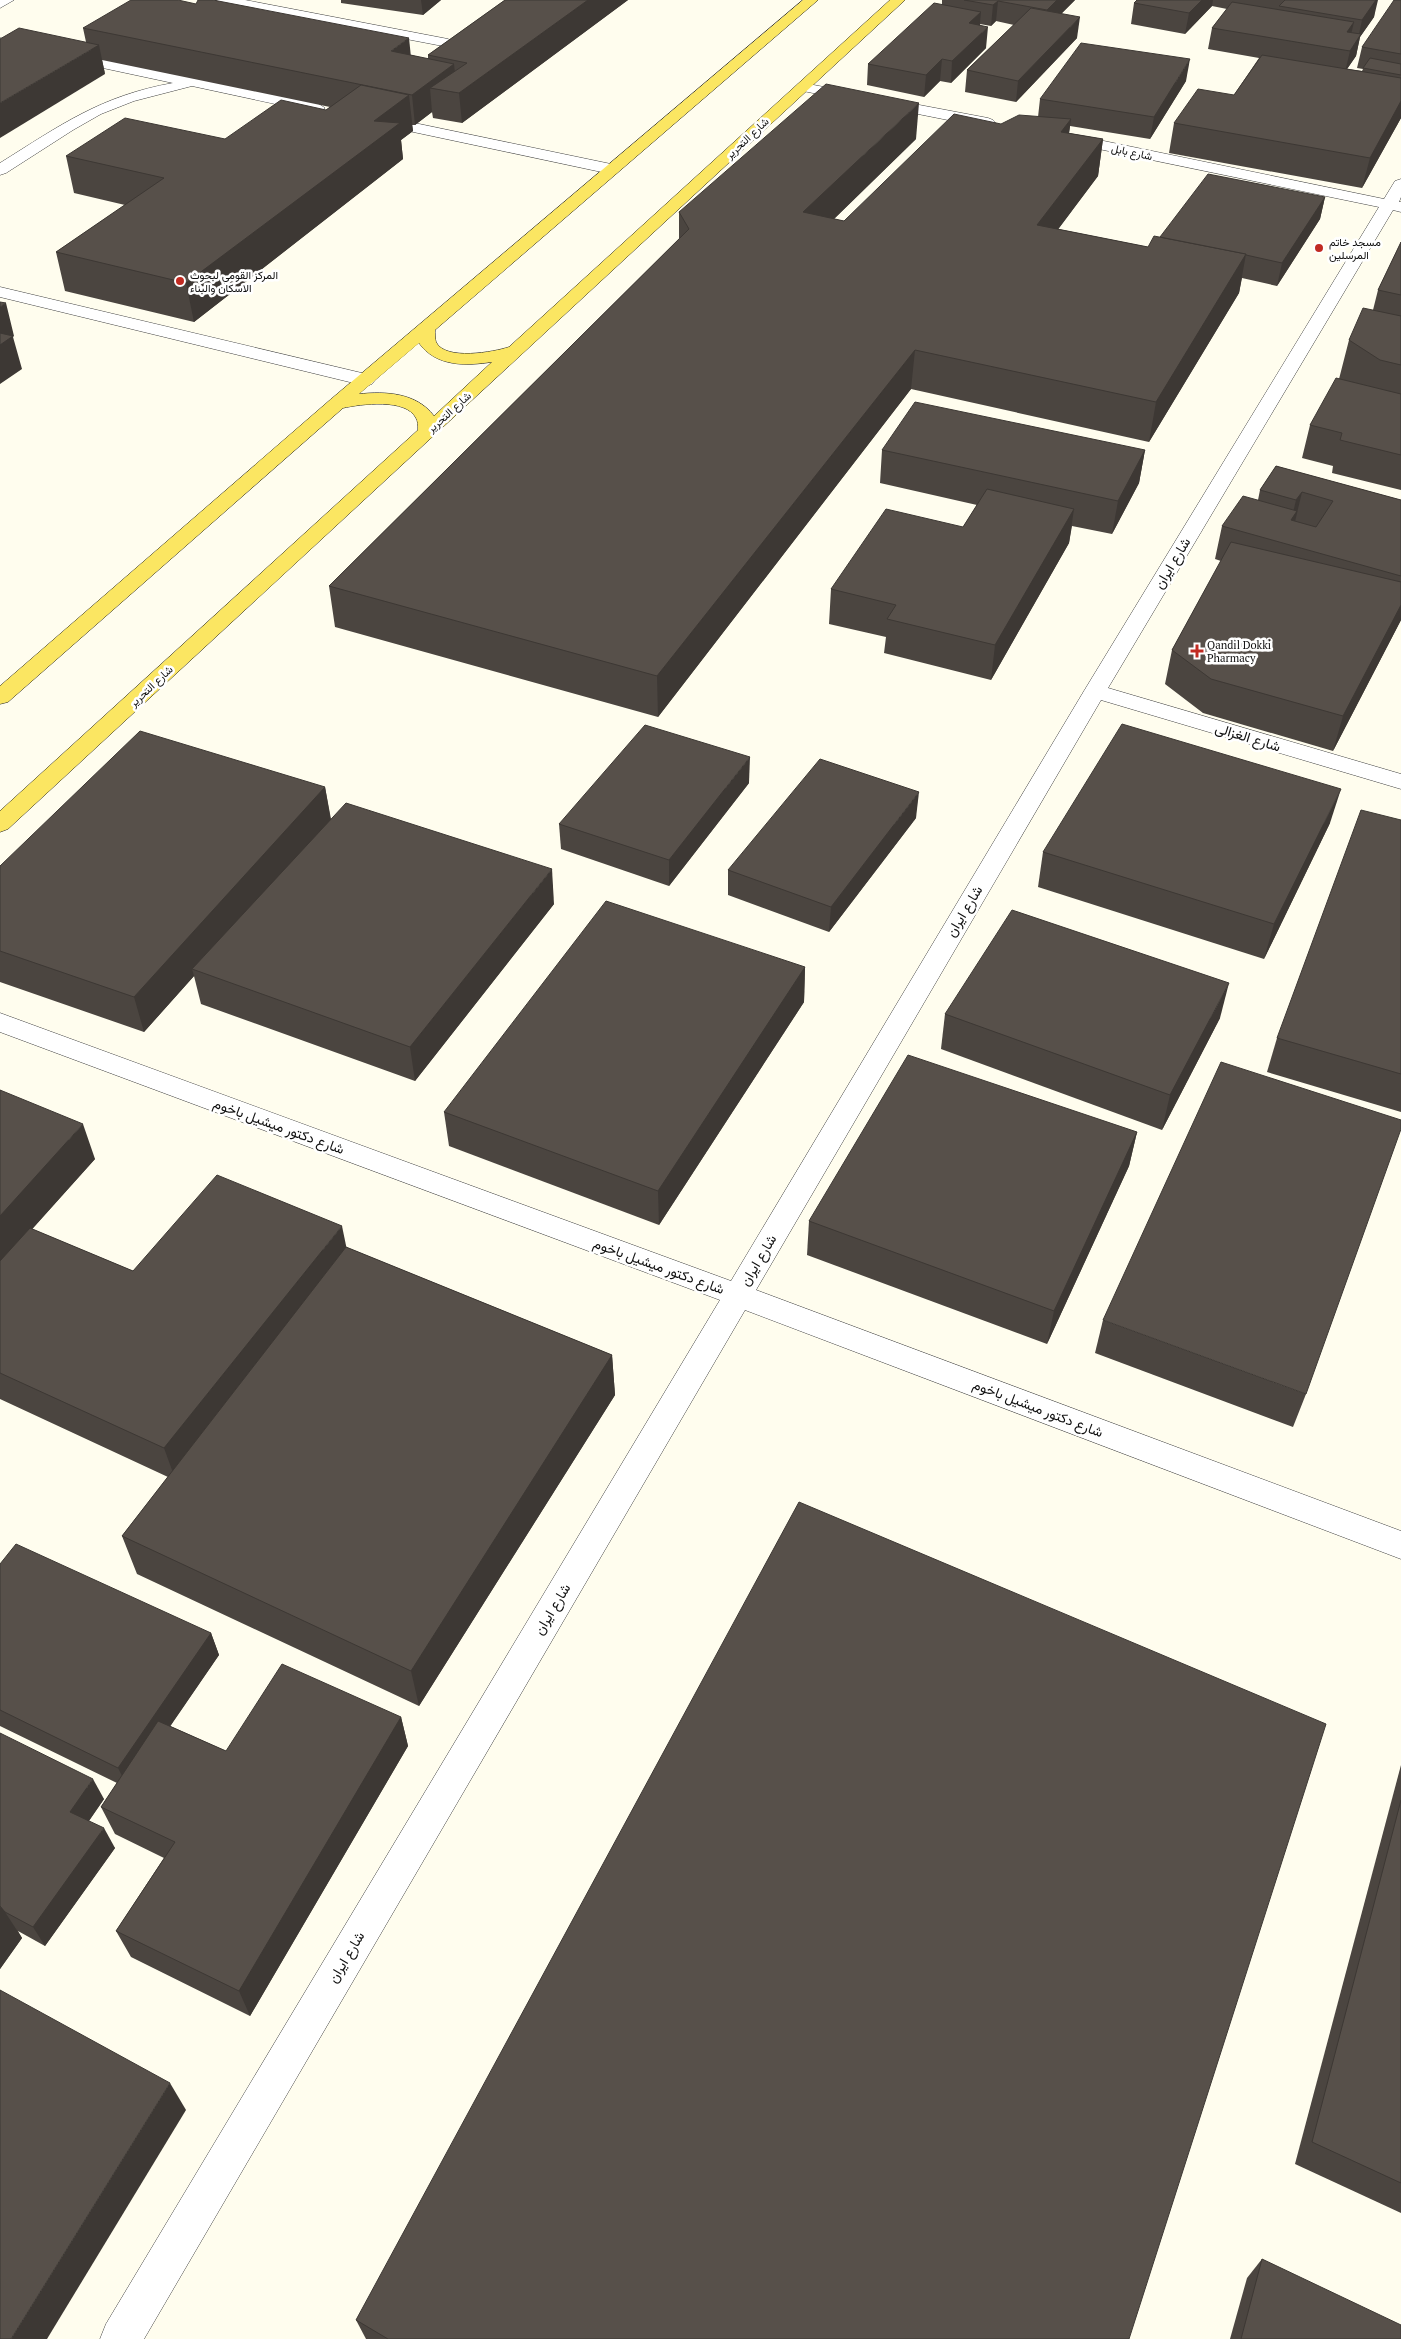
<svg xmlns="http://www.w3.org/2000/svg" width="1401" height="2339" viewBox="0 0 1401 2339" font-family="'PT Serif',Vazirmatn,serif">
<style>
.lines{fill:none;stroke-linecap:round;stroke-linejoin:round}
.lane-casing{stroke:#414141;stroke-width:1}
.street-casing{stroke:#414141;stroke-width:1}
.primary-casing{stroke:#1f1f1f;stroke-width:1}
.lane{fill:#fff;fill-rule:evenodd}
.street{fill:#fff;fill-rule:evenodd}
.primary{fill:#fbe662;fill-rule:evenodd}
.wall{fill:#4b4540}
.shaded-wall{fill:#3d3834}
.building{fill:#57504a;stroke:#3d3834}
.poi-dot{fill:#c12b22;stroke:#fff;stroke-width:2}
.labels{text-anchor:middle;stroke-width:5;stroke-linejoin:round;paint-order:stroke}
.far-street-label{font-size:11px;fill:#0e0e0e;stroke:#fff}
.far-poi-label{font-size:11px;fill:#0e0e0e;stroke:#fff;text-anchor:start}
.street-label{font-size:14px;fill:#0e0e0e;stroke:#fff}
</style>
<rect width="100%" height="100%" fill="#fffdee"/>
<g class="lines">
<defs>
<g id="lane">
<polygon points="0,0 14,0 0,8"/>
<polygon points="216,0 245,0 448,39 455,43 448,47 223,4"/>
<path d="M0,38L317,103L325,108L317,113L192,86L134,101L101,114L73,130L6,173L0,175V163C61,125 100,96 173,83L0,46Z"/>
<polygon points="376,115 611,164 617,166 619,169 617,172 611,174 371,123 368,120"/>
<polygon points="0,287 366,374 372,376 375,380 372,384 366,386 0,297"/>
</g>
<g id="street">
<polygon points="803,83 988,118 993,120 996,123 993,126 988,128 798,90 796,87 798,84"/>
<polygon points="1065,133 1384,199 1395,181 1401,179 1401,197 1399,202 1401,202 1401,212 1393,210 1108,688 1401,774 1401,789 1101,700 756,1290 1401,1531 1401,1559 745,1310 144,2339 100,2339 106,2324 720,1300 0,1032 0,1013 731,1281 1084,691 1379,207 1060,141 1057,138 1060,135"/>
</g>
<path id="primary" d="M803,0H818L435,330C435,333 435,339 436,342C445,361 494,352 509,347L890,0H905L8,829L0,832V811L418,430C418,426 418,421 416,418C406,398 361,404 343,408L8,702L0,704V686L330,400ZM419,343C436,367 466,366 492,362L434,416C417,393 386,391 359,394Z"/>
</defs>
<use href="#lane" class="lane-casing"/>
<use href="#street" class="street-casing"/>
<use href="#primary" class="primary-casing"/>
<use href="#lane" class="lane"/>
<use href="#street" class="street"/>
<use href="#primary" class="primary"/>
</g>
<g class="wall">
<polygon points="341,0 441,0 423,15 341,3"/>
<polygon points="505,0 628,0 462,123 433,118 432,112 415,125 412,125 413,131 401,140 403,159 194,322 65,291 56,252 125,205 74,193 66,156 225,139 326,110 330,107 102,60 105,74 86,42 83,28 411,55 428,59 428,55"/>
<polygon points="942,0 1075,0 1061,14 1077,38 1016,102 965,92 967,70 1014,25 996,21 991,26 980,24 986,48 951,83 940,81 924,97 867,85 868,64 942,5"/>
<polygon points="1137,0 1376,0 1374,17 1360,37 1356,56 1347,69 1362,71 1363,69 1357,68 1362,47 1401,0 1401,118 1362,188 1169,153 1174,123 1234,95 1259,58 1208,49 1212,28 1227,9 1212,6 1185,34 1131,24 1134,3"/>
<polygon points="1186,81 1150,139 1070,126 1069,133 1103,139 1098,176 1058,229 1148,247 1160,238 1325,197 1320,219 1277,286 1242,278 1239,293 1149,442 911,389 658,717 335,627 329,586 679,239 679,212 916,139 834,219 844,221 1001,124 1038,117 1040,99"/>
<polygon points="1401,242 1401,490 1332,473 1333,466 1302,458 1310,425 1340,380 1339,379 1349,340 1373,310 1378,290"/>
<polygon points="882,450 1145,450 1139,483 1112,534 1072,526 1069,543 991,680 884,653 886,637 829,624 831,589 963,527 977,505 880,483"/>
<polygon points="1276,466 1401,500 1401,620 1333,751 1203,713 1165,684 1172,650 1221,561 1215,559 1222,526 1258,500 1260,490"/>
<polygon points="749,783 669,886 561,849 559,824"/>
<polygon points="325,787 331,819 554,904 415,1081 201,1004 194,976 144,1032 0,982 0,866"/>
<polygon points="916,818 829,932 728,895 728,870"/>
<polygon points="1401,820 1401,1112 1267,1072 1277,1038"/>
<polygon points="1330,823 1264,959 1038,887 1043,852"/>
<polygon points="805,967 804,1002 659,1225 449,1146 444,1112"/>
<polygon points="945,1014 1220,1018 1162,1130 941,1049"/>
<polygon points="0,1090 95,1159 32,1229 133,1271 346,1247 612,1355 615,1395 419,1706 137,1574 122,1536 168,1477 0,1399"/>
<polygon points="1137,1132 1129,1166 1047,1344 807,1255 809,1221"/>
<polygon points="1103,1320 1306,1394 1293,1427 1095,1353"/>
<polygon points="0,1564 211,1633 219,1655 170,1726 226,1751 401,1717 408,1746 250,2016 131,1957 116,1931 164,1858 115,1834 101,1807 117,1783 0,1726"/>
<polygon points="0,1733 104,1799 89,1821 115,1848 45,1946 18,1931 22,1938 0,1969"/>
<polygon points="1401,1765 1401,2213 1295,2164"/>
<polygon points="1262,2259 1401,2339 1230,2339 1247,2278"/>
<polygon points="356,2320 1129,2339 366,2339"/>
</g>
<g class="shaded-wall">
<polygon points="421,0 441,0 423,15"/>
<polygon points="588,0 628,0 462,123 459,93"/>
<polygon points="1057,0 1075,0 1045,30 1047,10"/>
<polygon points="1202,0 1213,0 1212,6 1185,34 1189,13"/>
<polygon points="1376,0 1378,0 1374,17 1360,37 1356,56 1345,72 1350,51 1358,39 1362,20"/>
<polygon points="998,1 996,21 991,26 993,5"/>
<polygon points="981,12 979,33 969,23"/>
<polygon points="1080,17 1077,38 1016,102 1018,81"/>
<polygon points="1354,22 1349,43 1347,32"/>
<polygon points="988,27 986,48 951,83 952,61"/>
<polygon points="409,38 412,67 391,51"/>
<polygon points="99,45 105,74 0,138 0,103"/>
<polygon points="942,59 940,81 924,97 926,75"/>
<polygon points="1190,59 1186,81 1150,139 1154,117"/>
<polygon points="454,64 457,93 430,88 432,112 415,125 412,95"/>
<polygon points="409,95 413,131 401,140 403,159 194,322 186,283 374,121"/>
<polygon points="1401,101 1401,118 1362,188 1370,158"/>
<polygon points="919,103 916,139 802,250 803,212"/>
<polygon points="1071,119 1066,155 1061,132"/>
<polygon points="1103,139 1098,176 1033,263 1037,225"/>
<polygon points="1325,197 1320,219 1277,286 1282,263"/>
<polygon points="1246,254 1239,293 1149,442 1156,402"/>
<polygon points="6,303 14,336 13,337 22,369 0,384 0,307"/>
<polygon points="915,350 911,389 658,717 657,676"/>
<polygon points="1145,450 1139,483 1112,534 1118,501"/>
<polygon points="1302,492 1294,526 1286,543 1296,500"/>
<polygon points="1074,509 1069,543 991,680 995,645"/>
<polygon points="1401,605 1401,620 1333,751 1343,716"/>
<polygon points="750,757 749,783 669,886 669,860"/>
<polygon points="325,787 331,822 192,969 194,976 144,1032 134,997"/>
<polygon points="1341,789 1330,823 1264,959 1274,924"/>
<polygon points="919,792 916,818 829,932 831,907"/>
<polygon points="552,869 554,904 415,1081 410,1047"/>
<polygon points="805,967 804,1002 659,1225 658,1191"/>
<polygon points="1229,983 1220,1018 1162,1130 1170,1095"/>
<polygon points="83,1124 95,1159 0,1265 0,1216"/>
<polygon points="1137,1132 1129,1166 1047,1344 1054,1311"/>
<polygon points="342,1226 349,1260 176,1481 164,1448"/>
<polygon points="612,1355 615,1395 419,1706 411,1671"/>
<polygon points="211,1633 219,1655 128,1788 118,1768"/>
<polygon points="401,1717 408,1746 250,2016 239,1991"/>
<polygon points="93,1779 104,1799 81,1832 70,1812"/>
<polygon points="104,1828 115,1848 45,1946 33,1927"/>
<polygon points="1,1906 22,1938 0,1969 0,1908"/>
<polygon points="170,2083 186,2110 47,2339 11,2339"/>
</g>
<g class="building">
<polygon points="131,0 178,0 196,4 198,0 213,0 409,38 391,51 454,64 412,95 83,28"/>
<polygon points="505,0 588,0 459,93 430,88 467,63 428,55"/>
<polygon points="964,0 1057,0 1047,10 998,1 993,5"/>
<polygon points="1137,0 1202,0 1189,13 1134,3"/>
<polygon points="1285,0 1376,0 1362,20 1279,6"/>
<polygon points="1394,0 1401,0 1401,54 1362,47"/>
<polygon points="1232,2 1354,22 1347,32 1361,34 1350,51 1212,28"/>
<polygon points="934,3 981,12 969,23 988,27 952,61 942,59 926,75 868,64"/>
<polygon points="1031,8 1080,17 1018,81 967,70"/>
<polygon points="19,28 99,45 0,103 0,39"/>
<polygon points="1081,43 1190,59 1154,117 1040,99"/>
<polygon points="1262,55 1401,78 1401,101 1370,158 1174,123 1198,89 1234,95"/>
<polygon points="1370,58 1401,64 1401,75 1363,68"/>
<polygon points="826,84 919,103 803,212 844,221 954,114 1001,124 1019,115 1071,119 1061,132 1103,139 1037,225 1148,247 1154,236 1246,254 1156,402 915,350 657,676 329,586 689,229 679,212"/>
<polygon points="361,85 409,95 374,121 400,123 186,283 56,252 164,178 66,156 125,118 225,139 281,100 326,110"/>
<polygon points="1208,174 1325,197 1282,263 1246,255 1246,254 1160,237"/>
<polygon points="1401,242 1401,295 1378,290"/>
<polygon points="0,302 6,303 0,307"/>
<polygon points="1363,308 1401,316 1401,365 1380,360 1349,340"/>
<polygon points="0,333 13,336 0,345"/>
<polygon points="1336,378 1401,394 1401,455 1340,440 1342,433 1310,425"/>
<polygon points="915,402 1145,450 1118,501 882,450"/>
<polygon points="1276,466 1401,500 1401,576 1222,526 1243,496 1297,511 1291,520 1316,527 1333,501 1302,492 1296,500 1260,490"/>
<polygon points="987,489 1074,509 995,645 887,619 896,605 831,589 886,509 963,527"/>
<polygon points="1231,542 1401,582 1401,605 1343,716 1211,679 1172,650"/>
<polygon points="1122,724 1341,789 1274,924 1043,852"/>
<polygon points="645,725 750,757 669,860 559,824"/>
<polygon points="140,731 325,787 134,997 0,951 0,866"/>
<polygon points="820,759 919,792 831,907 728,870"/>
<polygon points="346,803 552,869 410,1047 192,969"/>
<polygon points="1361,810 1401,820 1401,1074 1277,1038"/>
<polygon points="606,901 805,967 658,1191 444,1112"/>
<polygon points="1012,910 1229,983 1170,1095 945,1014"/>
<polygon points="908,1055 1137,1132 1054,1311 809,1221"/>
<polygon points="1221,1062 1401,1120 1401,1129 1306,1394 1103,1320"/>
<polygon points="0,1090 83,1124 0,1216"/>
<polygon points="217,1175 342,1226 164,1448 0,1373 0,1261 30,1228 133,1271"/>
<polygon points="346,1247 612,1355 411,1671 122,1536"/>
<polygon points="799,1502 1326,1724 1129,2339 388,2339 356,2320"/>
<polygon points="16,1544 211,1633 118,1768 0,1710 0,1564"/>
<polygon points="282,1664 401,1717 239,1991 116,1931 175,1842 101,1807 158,1721 226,1751"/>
<polygon points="0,1733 93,1779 70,1812 104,1828 33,1927 5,1912 0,1906"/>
<polygon points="1401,1800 1401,2183 1312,2142"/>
<polygon points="0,1990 170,2083 11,2339 0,2339"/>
<polygon points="1262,2259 1401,2325 1401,2339 1241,2339"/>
</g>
<g class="poi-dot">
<circle cx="1319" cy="248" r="5"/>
<circle cx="180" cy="281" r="5"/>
<path d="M1194.5 643.5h5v5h5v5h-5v5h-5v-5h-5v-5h5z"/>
</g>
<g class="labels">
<g class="far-street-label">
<text transform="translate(747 138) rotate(-43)" y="4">شارع التحرير</text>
<text transform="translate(1132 152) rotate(12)" y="4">شارع بابل</text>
<text transform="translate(449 412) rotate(-42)" y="4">شارع التحرير</text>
<text transform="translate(151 686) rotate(-43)" y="4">شارع التحرير</text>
</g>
<g class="far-poi-label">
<text x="1329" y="246">مسجد خاتم<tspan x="1329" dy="13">المرسلين</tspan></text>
<text x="190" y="279">المركز القومي لبحوث<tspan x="190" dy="13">الاسكان والبناء</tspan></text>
<text x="1207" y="649">Qandil Dokki<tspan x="1207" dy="13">Pharmacy</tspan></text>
</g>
<g class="street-label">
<text transform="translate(1172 563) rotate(-59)" y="5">شارع ايران</text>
<text transform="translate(1248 737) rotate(17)" y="5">شارع الغزالى</text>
<text transform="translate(964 911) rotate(-59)" y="5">شارع ايران</text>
<text transform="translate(279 1126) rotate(20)" y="5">شارع دكتور ميشيل باخوم</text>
<text transform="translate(758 1260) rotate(-59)" y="5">شارع ايران</text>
<text transform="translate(659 1266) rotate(20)" y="5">شارع دكتور ميشيل باخوم</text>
<text transform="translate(1038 1408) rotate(21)" y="5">شارع دكتور ميشيل باخوم</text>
<text transform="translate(552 1609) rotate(-59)" y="5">شارع ايران</text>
<text transform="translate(346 1957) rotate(-59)" y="5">شارع ايران</text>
</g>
</g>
</svg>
